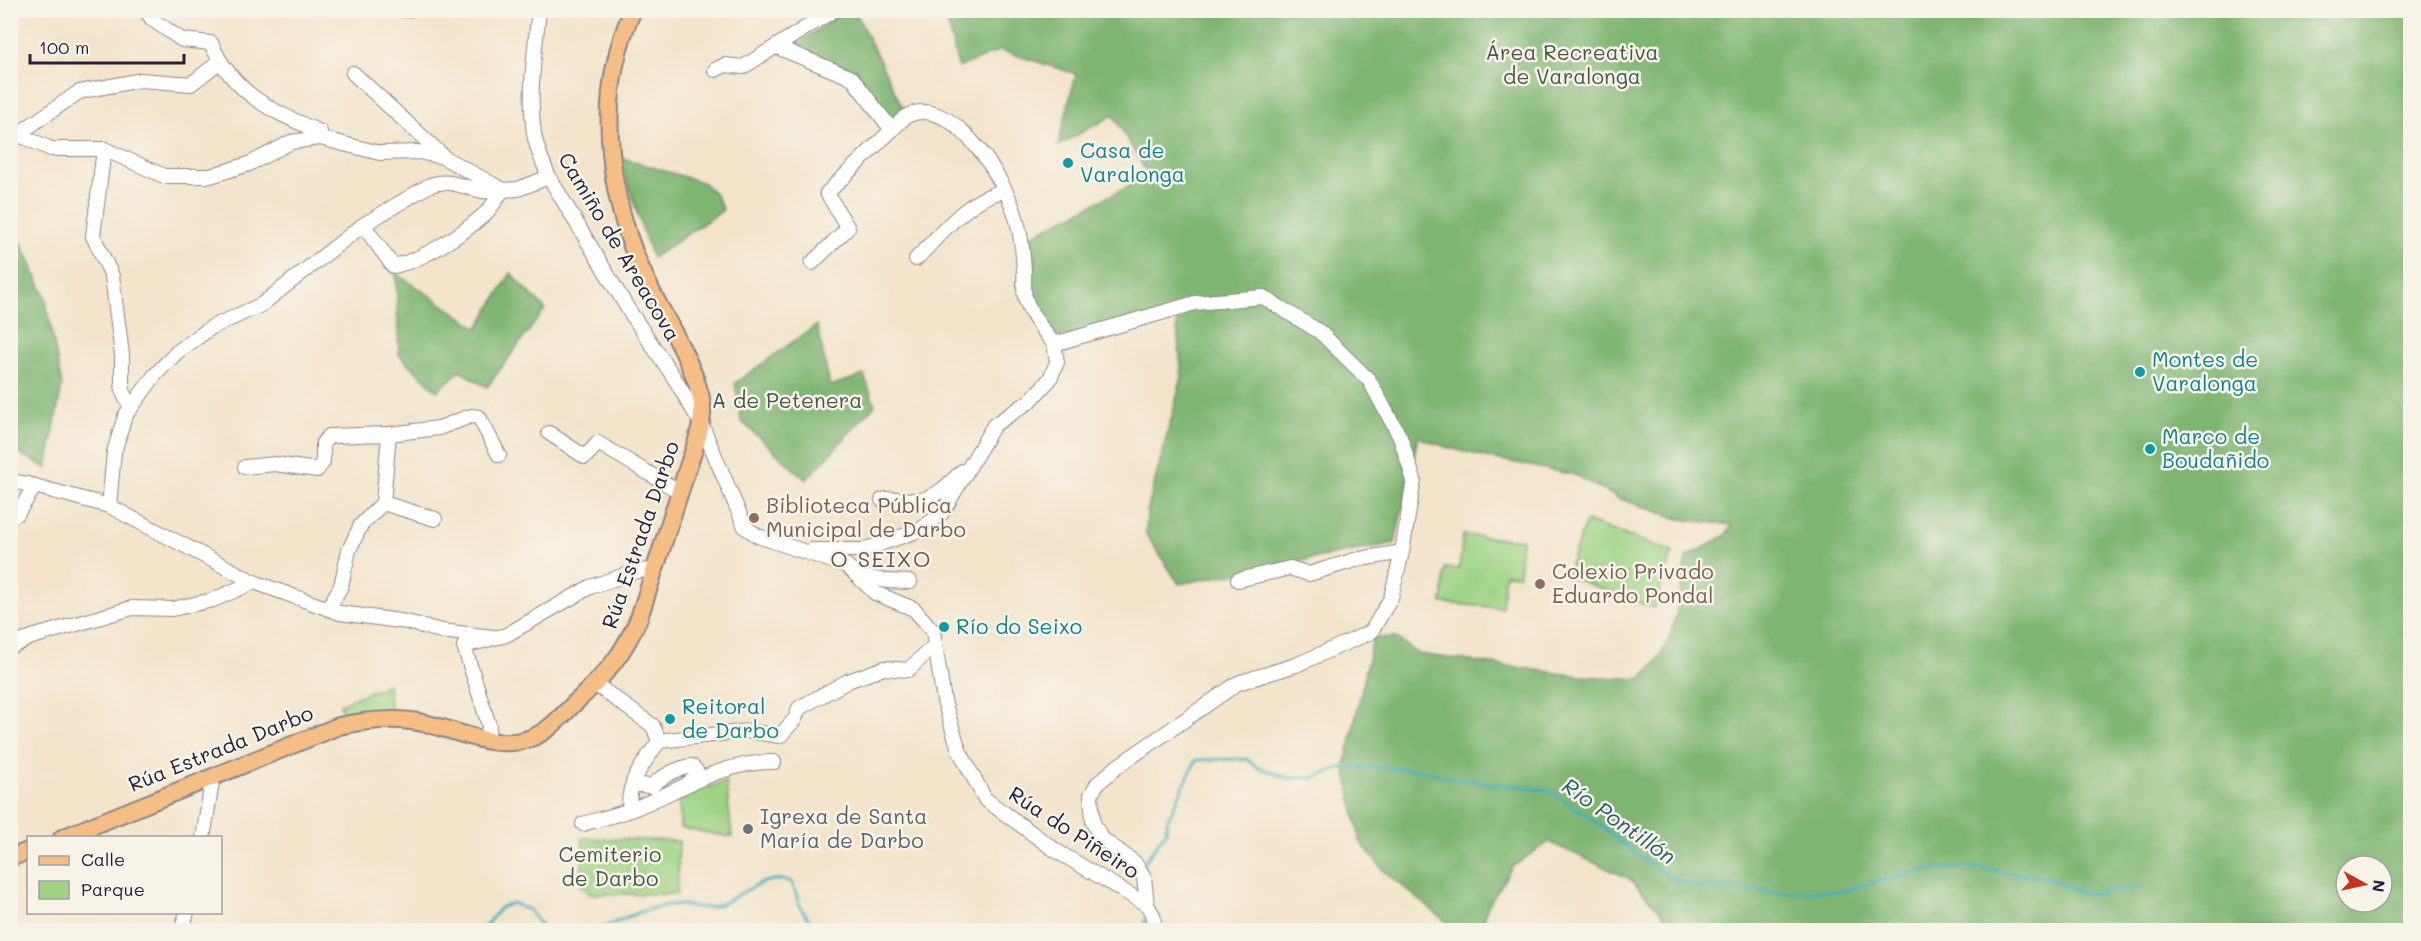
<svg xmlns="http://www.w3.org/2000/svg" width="2421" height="941" viewBox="0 0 2421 941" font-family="Mali,sans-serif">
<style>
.green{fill:#9fd384;stroke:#607a60;stroke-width:1.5}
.forest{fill:#7fb572;stroke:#506c56;stroke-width:1.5;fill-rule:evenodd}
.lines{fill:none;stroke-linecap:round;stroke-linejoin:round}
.stream{stroke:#3eacbb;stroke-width:3}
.minor-casing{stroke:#8a8383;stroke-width:16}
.major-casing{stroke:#8a8383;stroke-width:20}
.minor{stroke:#fff;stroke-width:14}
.major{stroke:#f6be87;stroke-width:16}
.culture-dot{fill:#0f9aa8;stroke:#f7f3e8;stroke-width:2}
.education-dot{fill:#8d6e63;stroke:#f7f3e8;stroke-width:2}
.worship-dot{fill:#6b7280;stroke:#f7f3e8;stroke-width:2}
.labels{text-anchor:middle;stroke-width:5;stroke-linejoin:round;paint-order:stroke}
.park-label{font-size:21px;fill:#485751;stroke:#f7f3e8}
.culture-label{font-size:21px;fill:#0d838f;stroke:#f7f3e8;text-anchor:start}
.street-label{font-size:21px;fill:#22223b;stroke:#f7f3e8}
.education-label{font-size:21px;fill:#785e54;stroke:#f7f3e8;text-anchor:start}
.worship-label{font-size:21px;fill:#5b616d;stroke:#f7f3e8;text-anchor:start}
.neighbourhood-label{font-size:22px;letter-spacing:1.5px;fill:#645656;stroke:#f7f3e8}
.water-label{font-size:22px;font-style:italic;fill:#2d596e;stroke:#f7f3e8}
</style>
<rect width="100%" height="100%" fill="#f7f3e8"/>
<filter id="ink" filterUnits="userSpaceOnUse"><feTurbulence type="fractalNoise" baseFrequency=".0167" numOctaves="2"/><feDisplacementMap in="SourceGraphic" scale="12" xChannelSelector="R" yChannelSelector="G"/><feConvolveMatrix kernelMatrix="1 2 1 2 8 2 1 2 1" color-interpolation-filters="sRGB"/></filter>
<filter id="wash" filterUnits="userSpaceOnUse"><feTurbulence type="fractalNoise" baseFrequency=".008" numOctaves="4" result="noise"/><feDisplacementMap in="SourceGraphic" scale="24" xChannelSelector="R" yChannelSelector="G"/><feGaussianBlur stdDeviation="1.35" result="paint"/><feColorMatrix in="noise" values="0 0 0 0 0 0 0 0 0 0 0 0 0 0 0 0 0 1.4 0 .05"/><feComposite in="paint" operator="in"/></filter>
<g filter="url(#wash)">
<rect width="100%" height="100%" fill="#f3e4cb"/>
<g class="green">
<polygon points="1586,521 1673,552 1654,608 1566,576"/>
<polygon points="1463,535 1522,540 1519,575 1505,574 1502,608 1442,603 1445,568 1459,569"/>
<polygon points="388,684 391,711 342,713 340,704"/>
<polygon points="726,782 732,837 680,828 679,795"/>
<polygon points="583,838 679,841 677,894 590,894 581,885"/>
</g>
<g class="forest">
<polygon points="845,11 855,11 904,110 887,121 854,75 792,47"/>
<path d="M945,11H2410V930H1668L1662,913L1630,879L1549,842L1512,867L1488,906L1480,930H1456L1383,870L1360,841L1345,766L1373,638L1395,637L1419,654L1579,676L1640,679C1676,650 1679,601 1686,558L1726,535L1732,525L1679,519L1618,498L1575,475L1486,457L1446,447L1418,437L1395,543L1179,584L1146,534L1147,512L1182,377L1176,318L1057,337L1031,297L1030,236L1149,176L1113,115L1058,146L1076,74L1000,50L958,68ZM2346,866H2382V902H2346Z"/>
<polygon points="619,157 704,183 715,194 723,210 652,258"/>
<polygon points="11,226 19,237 45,296 62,385 47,468 11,449"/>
<polygon points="396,273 478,328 511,273 545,309 487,387 460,371 437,391 399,355"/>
<polygon points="817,325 830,386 864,375 875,405 806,480 741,421 735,383"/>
</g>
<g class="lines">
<g class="stream">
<polyline points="1144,867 1143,864 1166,832 1167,821 1196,760 1247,759 1257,767 1289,778 1313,778 1340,768 1364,767 1420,770 1456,779 1548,790 1585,814 1636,854 1671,878 1693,886 1776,892 1842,891 1917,871 1970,867 2047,878 2084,894 2141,888"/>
<polyline points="482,930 500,908 512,903 529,910 542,927 548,930"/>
<path d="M597,930C619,921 646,907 671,905C686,903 702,911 716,906C741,897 764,872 792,882L800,906L810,922L838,930"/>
<polyline points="1137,930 1144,926 1146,919"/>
</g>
</g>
</g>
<g filter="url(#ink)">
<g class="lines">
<defs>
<g id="minor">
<path d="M145,10L153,20L182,40L211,43C233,94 272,111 320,132V138"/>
<polyline points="404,10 409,10"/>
<path d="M539,10C535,50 528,93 534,133C536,148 543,163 549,177L628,309L673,376L701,423L745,527L758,536L847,566L875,593L914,609L933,631L944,701L959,750L985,799L1055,850L1147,905L1153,915L1155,930"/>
<polyline points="777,47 852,78 892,130"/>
<polyline points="715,70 725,65 743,67 834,10"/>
<polyline points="353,73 442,155"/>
<polyline points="10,131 51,149 104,149 164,176 210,176 249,164 291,142 320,138 380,153 418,152 443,157 503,190 518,189 549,177"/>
<polyline points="18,134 79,92 141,80 191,84 219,62"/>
<polyline points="104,149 93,236 112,276 122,355 122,385 125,397 131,407"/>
<path d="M363,225L393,266C422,261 464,233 486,213C493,206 497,197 503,190"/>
<path d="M916,259C941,234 968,198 1004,191"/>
<path d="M812,263L848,228L827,193L905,117C950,91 1002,176 1014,211C1020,228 1023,252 1024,270C1025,278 1023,289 1025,297C1030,315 1043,330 1054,344"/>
<polyline points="1054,344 1195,303 1263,297 1320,332 1369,380 1400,437 1414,480 1402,552 1391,598 1371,632 1296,665 1238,683 1118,766 1097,784 1091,795 1093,822 1101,838 1135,863 1144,877 1147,905"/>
<polyline points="549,433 585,457 598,443 680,492"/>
<polyline points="245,467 275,464 317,470 323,462 323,443 329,436 389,434"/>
<polyline points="10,481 27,484 109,506 254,582 340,613 407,622 441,631 493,637"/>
<path d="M882,500C894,497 902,500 914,500C933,502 950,483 962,471"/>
<polyline points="383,503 435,519"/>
<path d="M109,506L114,452L125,416L155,375L177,352L212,327L261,305L363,225L428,186C449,177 463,188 483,191C490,192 497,191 503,190"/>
<polyline points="10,517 17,514 35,486"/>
<polyline points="812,550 863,550 920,530 942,513 994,425 1030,401 1050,379 1057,362 1054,344"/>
<polyline points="856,575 886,581 910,582"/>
<polyline points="1238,580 1290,568 1309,574 1355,560 1402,552"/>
<polyline points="328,609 341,586 349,550 361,525 383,503 389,434 439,428 471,416 479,417 499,455"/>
<polyline points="10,647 32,637 132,608 172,609 213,600 254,582"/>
<polyline points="595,684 653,726 659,741"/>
<polyline points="487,741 489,725 464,646 506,635 590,587 637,571 654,570"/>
<polyline points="659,741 748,731 780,736 795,719 799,708 848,681 884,668 908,670 935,645"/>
<path d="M634,779L639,785L652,786C662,776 678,768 692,766L697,772L695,778L687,784"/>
<path d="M630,810C625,784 645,762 659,741"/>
<path d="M583,824C600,819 617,815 633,809C678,791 724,761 774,762"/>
<polyline points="203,838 213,776"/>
<polyline points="182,930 187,912"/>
</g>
<g id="major">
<path d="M62,838L339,726C363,721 387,718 411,721C451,725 491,753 531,738C550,731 563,714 577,701C606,674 623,655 639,618C654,572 669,525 684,479C691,456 704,429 702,404C698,372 667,322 652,292C609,208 592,98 633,10"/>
<polyline points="10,858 28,851"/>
</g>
</defs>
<use href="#minor" class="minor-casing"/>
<use href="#major" class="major-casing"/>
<use href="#minor" class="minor"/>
<use href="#major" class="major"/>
</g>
</g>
<g class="culture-dot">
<circle cx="1068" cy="163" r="6"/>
<circle cx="2140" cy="372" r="6"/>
<circle cx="2150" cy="449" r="6"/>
<circle cx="944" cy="627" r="6"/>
<circle cx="670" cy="719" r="6"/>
</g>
<g class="education-dot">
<circle cx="754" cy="518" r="6"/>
<circle cx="1540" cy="584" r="6"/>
</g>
<circle class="worship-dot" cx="748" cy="829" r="6"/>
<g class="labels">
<g class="park-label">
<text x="1572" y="60">Área Recreativa<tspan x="1572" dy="24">de Varalonga</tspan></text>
<text x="787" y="408">A de Petenera</text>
<text x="610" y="862">Cemiterio<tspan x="610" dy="24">de Darbo</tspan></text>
</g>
<g class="culture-label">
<text x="1080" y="158">Casa de<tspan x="1080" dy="24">Varalonga</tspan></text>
<text x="2152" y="367">Montes de<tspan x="2152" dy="24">Varalonga</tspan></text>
<text x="2162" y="444">Marco de<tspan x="2162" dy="24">Boudañido</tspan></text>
<text x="956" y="634">Río do Seixo</text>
<text x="682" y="714">Reitoral<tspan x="682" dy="24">de Darbo</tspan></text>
</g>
<g class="street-label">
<text transform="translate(619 247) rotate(59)" y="7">Camiño de Areacova</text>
<text transform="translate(641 535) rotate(-71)" y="7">Rúa Estrada Darbo</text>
<text transform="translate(221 749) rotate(-22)" y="7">Rúa Estrada Darbo</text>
<text transform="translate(1074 833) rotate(33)" y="7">Rúa do Piñeiro</text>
</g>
<g class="education-label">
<text x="766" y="513">Biblioteca Pública<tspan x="766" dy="24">Municipal de Darbo</tspan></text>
<text x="1552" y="579">Colexio Privado<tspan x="1552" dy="24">Eduardo Pondal</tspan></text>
</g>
<g class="worship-label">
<text x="760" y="824">Igrexa de Santa<tspan x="760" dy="24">María de Darbo</tspan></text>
</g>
<g class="neighbourhood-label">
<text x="881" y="567">O SEIXO</text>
</g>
<g class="water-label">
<text transform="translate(1619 821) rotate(35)" y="8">Río Pontillón</text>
</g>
</g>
<rect width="2421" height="941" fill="none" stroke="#f7f3e8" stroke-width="36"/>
<rect x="27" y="836" width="195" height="78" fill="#f7f3e8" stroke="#a29fa3" stroke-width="1.5"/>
<rect x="39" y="856" width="30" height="9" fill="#f6be87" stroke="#a29fa3" stroke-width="1.5"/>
<text x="81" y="866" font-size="18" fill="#22223b">Calle</text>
<rect x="39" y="881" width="30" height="18" fill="#9fd384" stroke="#a29fa3" stroke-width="1.5"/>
<text x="81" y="896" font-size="18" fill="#22223b">Parque</text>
<g transform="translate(2364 884) rotate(98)"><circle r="28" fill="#f7f3e8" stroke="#a29fa3" stroke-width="1.5"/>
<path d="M0-4.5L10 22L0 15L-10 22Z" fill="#c8321e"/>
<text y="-9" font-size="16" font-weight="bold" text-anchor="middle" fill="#22223b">N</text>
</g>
<path d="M30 54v9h154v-9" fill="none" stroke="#22223b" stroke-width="3"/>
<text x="39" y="54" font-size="18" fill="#22223b" stroke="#f7f3e8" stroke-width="4.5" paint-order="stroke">100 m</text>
</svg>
